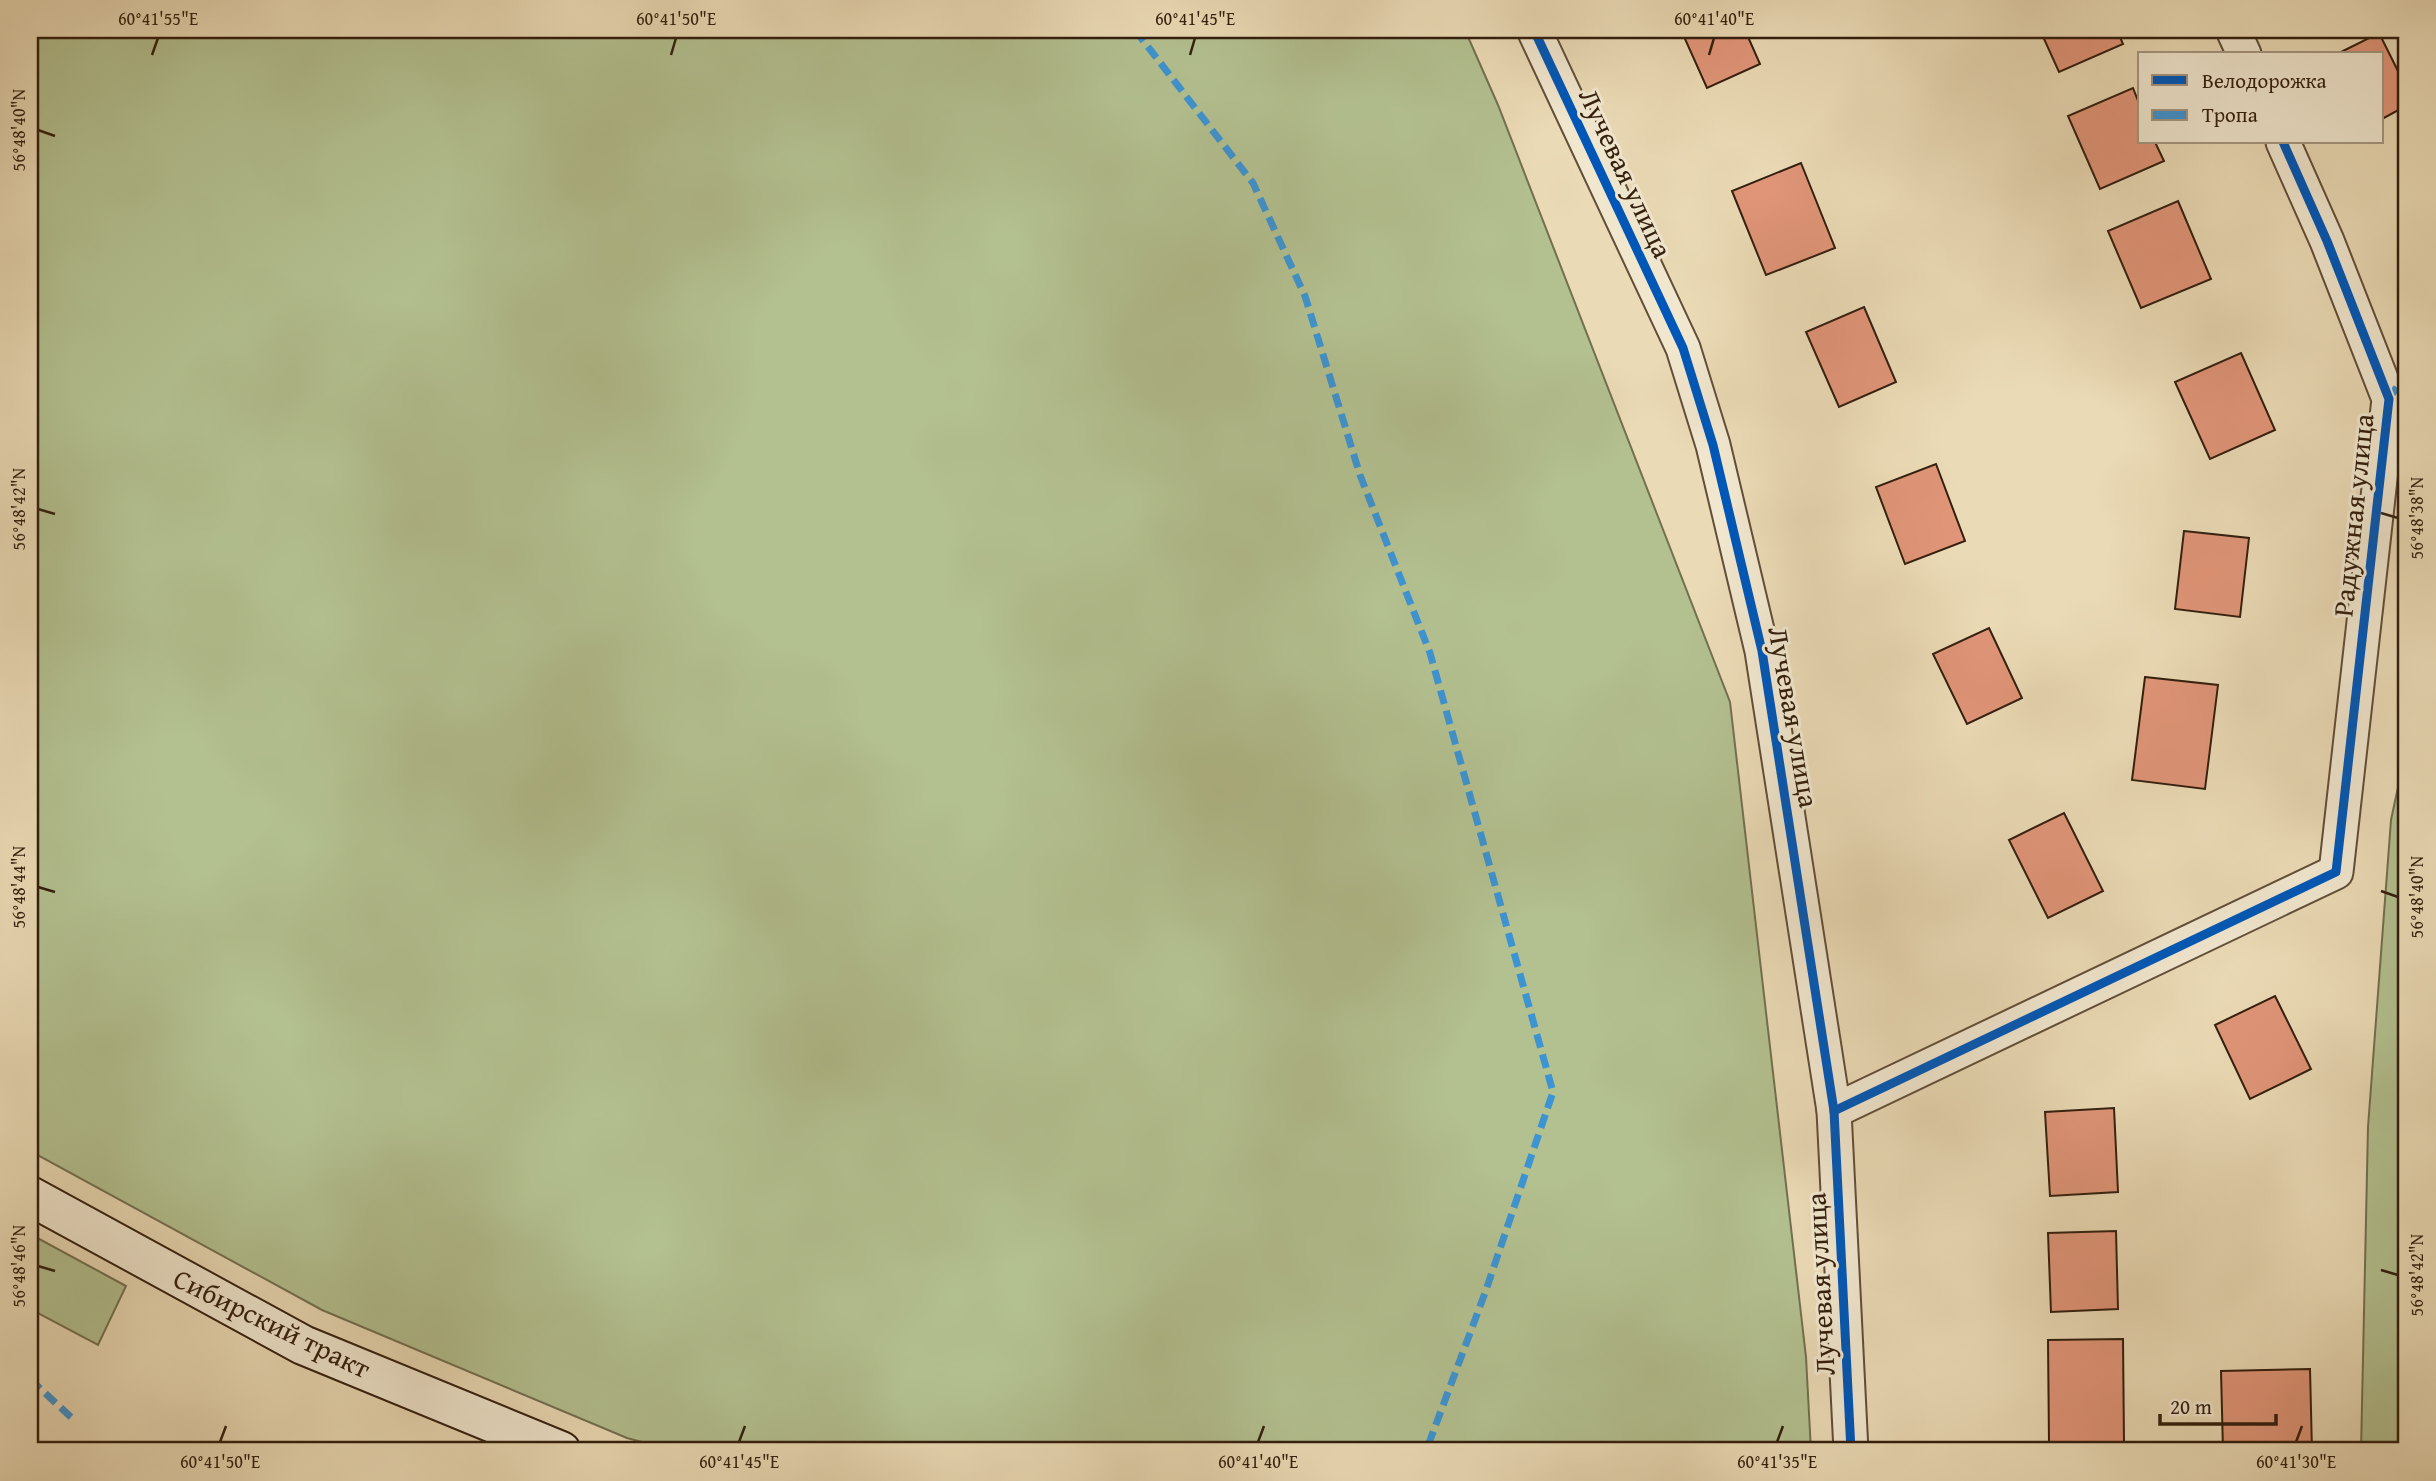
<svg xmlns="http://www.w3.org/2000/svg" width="2436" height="1481" viewBox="0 0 2436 1481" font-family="'Gentium Book Plus',serif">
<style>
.green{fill:#b3c090;stroke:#73704f;stroke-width:2}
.building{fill:#e09578;stroke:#331f0e;stroke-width:2}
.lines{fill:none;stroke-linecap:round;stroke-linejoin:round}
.street-casing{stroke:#614e38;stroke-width:37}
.secondary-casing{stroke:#331f0e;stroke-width:42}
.street{stroke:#f1e7cf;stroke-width:33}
.secondary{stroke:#f1e7cf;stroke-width:38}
.quiet{stroke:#3d94d2;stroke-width:7;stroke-dasharray:14 7;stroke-linecap:butt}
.cycleway-casing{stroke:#f1e7cf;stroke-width:13}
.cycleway{stroke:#0057b8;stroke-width:9}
.ticks{fill:none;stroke:#331f0e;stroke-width:2.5}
.labels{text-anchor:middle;stroke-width:6;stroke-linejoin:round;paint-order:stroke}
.street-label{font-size:28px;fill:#331f0e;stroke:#f1e7cf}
.neatline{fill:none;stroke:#331f0e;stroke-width:2.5}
.ticks-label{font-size:18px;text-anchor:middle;fill:#331f0e}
</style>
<rect width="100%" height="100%" fill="#eadab5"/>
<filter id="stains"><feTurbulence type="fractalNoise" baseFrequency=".00286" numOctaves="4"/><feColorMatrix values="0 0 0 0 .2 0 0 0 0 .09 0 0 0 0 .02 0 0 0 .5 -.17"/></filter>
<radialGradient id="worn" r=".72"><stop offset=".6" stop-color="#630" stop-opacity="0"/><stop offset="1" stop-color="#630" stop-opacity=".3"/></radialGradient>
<g class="green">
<polygon points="30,30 1465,30 1498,105 1730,702 1806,1357 1811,1451 675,1451 627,1438 322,1310 30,1151"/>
<polygon points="2406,750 2406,1451 2361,1451 2368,1127 2391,820"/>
<polygon points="30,1234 126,1286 98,1345 30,1309"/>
</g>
<g class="building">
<polygon points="1681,30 1745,30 1760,64 1707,88"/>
<polygon points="2040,30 2117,30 2123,44 2059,72"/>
<polygon points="2379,33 2406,87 2406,106 2382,119 2382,54 2337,54"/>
<polygon points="2133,88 2140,106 2140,142 2155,142 2164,161 2100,189 2068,116"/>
<polygon points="1801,163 1835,248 1766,275 1732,191"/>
<polygon points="2178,201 2211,279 2141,308 2108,231"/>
<polygon points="1864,307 1896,382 1839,407 1806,332"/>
<polygon points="2241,353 2275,430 2210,459 2175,382"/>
<polygon points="1936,464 1965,541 1905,564 1876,487"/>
<polygon points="2184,531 2249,538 2240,617 2175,609"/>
<polygon points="1989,628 2022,698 1967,724 1933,654"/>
<polygon points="2145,677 2218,685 2205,789 2132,780"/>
<polygon points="2064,813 2103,891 2048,918 2009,840"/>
<polygon points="2275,996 2311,1069 2250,1099 2215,1025"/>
<polygon points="2114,1108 2118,1192 2050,1196 2045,1112"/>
<polygon points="2116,1231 2118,1309 2051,1312 2048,1233"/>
<polygon points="2123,1339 2124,1443 2049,1443 2048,1340"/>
<polygon points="2310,1369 2312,1451 2223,1451 2221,1371"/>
</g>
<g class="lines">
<defs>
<g id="street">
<polyline points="1534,30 1683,348 1713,445 1762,651 1834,1111 1851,1451"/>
<polyline points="2233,30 2244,54"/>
<polyline points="1834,1111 2336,872 2389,399 2327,241 2283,142"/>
</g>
<polyline id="secondary" points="30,1196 303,1345 561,1451"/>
</defs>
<use href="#street" class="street-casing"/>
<use href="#secondary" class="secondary-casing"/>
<use href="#street" class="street"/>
<use href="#secondary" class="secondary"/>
<g class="quiet">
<polyline points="1135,30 1253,183 1305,296 1360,475 1430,653 1553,1092 1485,1293 1426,1451"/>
<polyline points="2389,399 2406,373"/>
<polyline points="30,1379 74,1420"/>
</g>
<defs>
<g id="cycleway">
<polyline points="1534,30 1683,348 1713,445 1762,651 1834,1111 1851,1451"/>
<polyline points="1834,1111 2336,872 2389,399 2327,241 2283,142"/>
</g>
</defs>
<use href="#cycleway" class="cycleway-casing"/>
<use href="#cycleway" class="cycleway"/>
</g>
<path class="ticks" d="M152,55L158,38M671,55L676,38M1190,55L1195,38M1709,55L1714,38M38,130L55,136M38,509L55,514M2381,513L2398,518M38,887L55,892M2381,891L2398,897M38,1266L55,1271M2381,1270L2398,1275M220,1442L226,1426M739,1442L745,1426M1258,1442L1264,1426M1777,1442L1783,1426M2296,1442L2302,1426"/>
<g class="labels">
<g class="street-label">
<text transform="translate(1626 173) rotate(65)" y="10">Лучевая улица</text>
<text transform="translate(2353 515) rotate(-84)" y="10">Радужная улица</text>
<text transform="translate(1794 717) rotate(80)" y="10">Лучевая улица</text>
<text transform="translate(1820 1284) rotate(-93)" y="10">Лучевая улица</text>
<text transform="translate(272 1323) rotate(26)" y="10">Сибирский тракт</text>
</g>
</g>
<rect width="2436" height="1481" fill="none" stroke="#eadab5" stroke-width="77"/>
<rect x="2138" y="52" width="245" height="91" fill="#f1e7cf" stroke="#a59782" stroke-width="2"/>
<rect x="2152" y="75" width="35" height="10" fill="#0057b8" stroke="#a59782" stroke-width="2"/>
<text x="2202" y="88" font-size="21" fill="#331f0e">Велодорожка</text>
<rect x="2152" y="110" width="35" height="10" fill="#3d94d2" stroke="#a59782" stroke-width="2"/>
<text x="2202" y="122" font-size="21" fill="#331f0e">Тропа</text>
<path d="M2160 1414v10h116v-10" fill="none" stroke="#331f0e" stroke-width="3.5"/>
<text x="2170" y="1414" font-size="21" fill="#331f0e" stroke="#f1e7cf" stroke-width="5" paint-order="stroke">20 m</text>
<rect x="38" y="38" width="2360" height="1404" class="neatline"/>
<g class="ticks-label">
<text x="158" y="25">60°41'55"E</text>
<text x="676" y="25">60°41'50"E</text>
<text x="1195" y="25">60°41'45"E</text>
<text x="1714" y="25">60°41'40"E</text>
<text transform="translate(19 130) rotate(-90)" y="6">56°48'40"N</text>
<text transform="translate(19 509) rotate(-90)" y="6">56°48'42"N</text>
<text transform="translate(2417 518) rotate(-90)" y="6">56°48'38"N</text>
<text transform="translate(19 887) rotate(-90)" y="6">56°48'44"N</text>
<text transform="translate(2417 897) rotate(-90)" y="6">56°48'40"N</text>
<text transform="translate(19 1266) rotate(-90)" y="6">56°48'46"N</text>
<text transform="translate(2417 1275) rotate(-90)" y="6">56°48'42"N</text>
<text x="220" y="1468">60°41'50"E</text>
<text x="739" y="1468">60°41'45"E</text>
<text x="1258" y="1468">60°41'40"E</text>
<text x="1777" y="1468">60°41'35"E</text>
<text x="2296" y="1468">60°41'30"E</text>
</g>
<rect width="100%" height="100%" filter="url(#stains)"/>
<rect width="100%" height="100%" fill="url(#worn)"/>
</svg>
